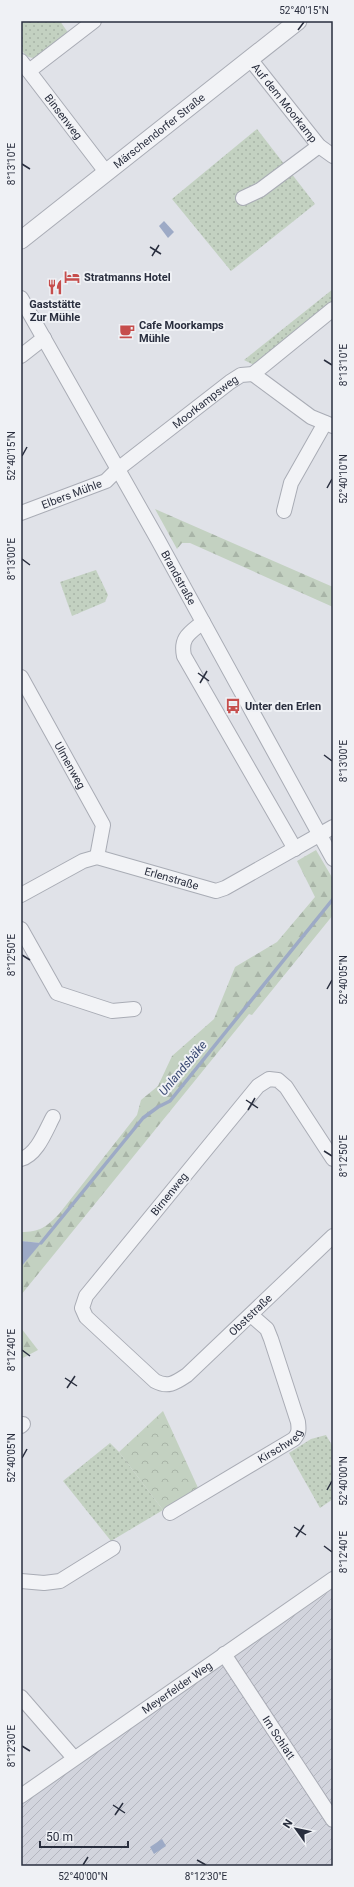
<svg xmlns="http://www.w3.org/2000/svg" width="354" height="1887" viewBox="0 0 354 1887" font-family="Roboto,sans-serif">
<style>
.industrial{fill:url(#industrial-furrows)}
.grass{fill:url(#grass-dots)}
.forest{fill:url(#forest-firs)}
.park{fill:url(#park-crowns)}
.water{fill:#9daac6}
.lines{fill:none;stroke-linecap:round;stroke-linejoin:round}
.stream{stroke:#9daac6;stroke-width:3.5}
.minor-casing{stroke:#a9acb5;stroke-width:16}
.tertiary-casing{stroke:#a9acb5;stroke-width:19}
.minor{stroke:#f2f3f6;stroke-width:14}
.tertiary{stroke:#f2f3f6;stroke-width:17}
.ticks{fill:none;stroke:#292e3e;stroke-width:1.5}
.labels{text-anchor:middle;stroke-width:4;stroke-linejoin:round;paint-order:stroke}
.street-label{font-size:11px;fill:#292e3e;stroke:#eff1f5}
.poi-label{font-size:11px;font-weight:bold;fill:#292e3e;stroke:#eff1f5;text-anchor:start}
.water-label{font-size:12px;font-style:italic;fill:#364670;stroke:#eff1f5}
.neatline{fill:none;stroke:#292e3e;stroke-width:1.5}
.ticks-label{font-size:10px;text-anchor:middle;fill:#292e3e}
</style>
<defs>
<pattern id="industrial-furrows" width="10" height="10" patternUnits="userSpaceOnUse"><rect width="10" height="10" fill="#d2d4dd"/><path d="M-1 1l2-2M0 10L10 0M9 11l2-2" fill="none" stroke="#b4b6bf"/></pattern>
<pattern id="grass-dots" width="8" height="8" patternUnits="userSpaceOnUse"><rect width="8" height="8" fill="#c3d1c1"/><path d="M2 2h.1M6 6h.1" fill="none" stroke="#a8b4a7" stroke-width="1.8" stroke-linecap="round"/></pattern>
<pattern id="forest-firs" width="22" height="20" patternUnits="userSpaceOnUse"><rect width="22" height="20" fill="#c3d1c1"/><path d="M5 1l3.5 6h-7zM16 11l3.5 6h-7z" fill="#a8b4a7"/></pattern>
<pattern id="park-crowns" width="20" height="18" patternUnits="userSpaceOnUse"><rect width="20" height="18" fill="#c3d1c1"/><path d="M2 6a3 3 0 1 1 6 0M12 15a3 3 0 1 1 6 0" fill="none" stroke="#a8b4a7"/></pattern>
</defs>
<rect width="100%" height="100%" fill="#e0e2e8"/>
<polygon class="industrial" points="333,1589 333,1866 21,1866 21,1804 122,1732"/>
<g class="grass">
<path d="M21,21H60L69,34L37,58C16,60 21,35 21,21Z"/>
<polygon points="257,129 315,204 231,271 172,199"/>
<polygon points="333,289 333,315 264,370 244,360"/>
<polygon points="96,570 108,595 105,602 72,616 60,582"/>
<polygon points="326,1435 333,1447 333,1499 320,1508 289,1453 311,1439"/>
<polygon points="110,1443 119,1452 163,1510 111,1541 63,1481"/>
</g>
<g class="forest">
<polygon points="155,509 333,587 333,607 190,543 182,543 177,549"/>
<path d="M316,850L333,879V915L252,1015L249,1014L21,1295V1267L40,1243L21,1241V1232C40,1232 46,1227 59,1214L137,1115L141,1100L158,1086L172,1056L214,1019L235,967L277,942L315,897L297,861Z"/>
<polygon points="21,1328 38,1350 21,1359"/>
</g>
<polygon class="park" points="163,1411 199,1490 163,1510 119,1452"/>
<g class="water">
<polygon points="164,221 174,232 168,238 159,226"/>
<polygon points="21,1241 41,1243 21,1267"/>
<polygon points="162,1839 166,1846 154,1854 150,1847"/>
</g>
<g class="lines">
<polyline class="stream" points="41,1243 143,1118 158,1107 170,1101 333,899"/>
<defs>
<g id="minor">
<path id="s1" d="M250,59L319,146L333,156"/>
<path id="s2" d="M21,61L106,172"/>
<polyline points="29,71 94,21"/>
<polyline points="243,198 260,190 319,146"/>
<path id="s3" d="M21,298L158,540L333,859"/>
<polyline points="21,356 44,338"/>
<polyline points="253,374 311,417 333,426"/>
<polyline points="284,511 291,483 325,423"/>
<path id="s4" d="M21,513L106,481L118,469L230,382L241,375L253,374L333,309"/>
<path d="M203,622C190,633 180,637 184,656L295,849"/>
<path id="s5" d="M21,677L103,825L97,857"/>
<path id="s6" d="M21,895L83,861L97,857L216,891L225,888L333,827"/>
<polyline points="21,929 57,993 112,1011 134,1009"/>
<path d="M21,1159C37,1155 46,1130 53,1117"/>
<path id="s7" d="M333,1159L286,1087L278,1080L269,1079L258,1086L86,1296L82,1308L86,1317L155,1381C168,1388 175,1383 187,1375L333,1236"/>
<polyline points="21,1426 23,1424"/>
<path id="s8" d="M170,1513L294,1439C299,1433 299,1430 298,1422L271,1339L267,1329L251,1315"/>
<polyline points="21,1581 44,1583 60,1581 113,1548"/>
<path id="s9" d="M224,1654L333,1820"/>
<polyline points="21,1697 74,1758"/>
<path id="s10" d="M21,1796L333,1579"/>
</g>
<g id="tertiary">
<path id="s11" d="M21,240L298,21"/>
</g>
</defs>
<use href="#minor" class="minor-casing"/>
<use href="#tertiary" class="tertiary-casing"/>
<use href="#minor" class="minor"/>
<use href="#tertiary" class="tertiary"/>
</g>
<path class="ticks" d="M298,30L304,22M22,164L30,169M150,247L161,254M152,256L159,245M324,360L332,365M22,456L27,447M327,488L332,479M22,559L30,565M198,673L209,681M200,683L207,671M324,755L332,761M22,955L30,960M327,989L332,980M246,1100L258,1108M248,1110L255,1098M324,1151L332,1156M22,1350L30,1356M65,1378L77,1386M67,1388L75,1376M22,1458L27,1449M327,1490L332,1481M294,1527L306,1535M296,1537L304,1525M324,1546L332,1552M22,1746L30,1751M113,1805L125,1813M115,1815L123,1803M197,1860L206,1865M83,1865L88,1857"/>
<defs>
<symbol id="hotel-bare" viewBox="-9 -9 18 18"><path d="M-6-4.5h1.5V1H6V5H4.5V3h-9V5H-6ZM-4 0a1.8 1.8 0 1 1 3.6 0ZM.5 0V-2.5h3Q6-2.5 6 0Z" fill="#c64d4c" stroke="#eff1f5" stroke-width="2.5" paint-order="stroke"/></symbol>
<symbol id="restaurant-bare" viewBox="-9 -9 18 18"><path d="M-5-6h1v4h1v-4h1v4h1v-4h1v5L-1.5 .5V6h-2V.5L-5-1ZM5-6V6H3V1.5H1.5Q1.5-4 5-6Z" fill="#c64d4c" stroke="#eff1f5" stroke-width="2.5" paint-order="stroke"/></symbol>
<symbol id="cafe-bare" viewBox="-9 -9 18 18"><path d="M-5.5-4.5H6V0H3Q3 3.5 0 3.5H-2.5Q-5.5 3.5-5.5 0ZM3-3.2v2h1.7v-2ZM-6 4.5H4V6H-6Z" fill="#c64d4c" stroke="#eff1f5" stroke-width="2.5" paint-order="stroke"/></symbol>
<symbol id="bus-bare" viewBox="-9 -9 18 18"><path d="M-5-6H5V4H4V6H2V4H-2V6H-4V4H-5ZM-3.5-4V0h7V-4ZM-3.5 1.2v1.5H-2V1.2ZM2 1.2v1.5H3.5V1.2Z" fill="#c64d4c" stroke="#eff1f5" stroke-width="2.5" paint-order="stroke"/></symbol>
</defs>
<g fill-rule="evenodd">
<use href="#hotel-bare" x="61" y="266" width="22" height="22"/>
<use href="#restaurant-bare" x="44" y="276" width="22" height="22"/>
<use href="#cafe-bare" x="116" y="320" width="22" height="22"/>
<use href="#bus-bare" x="222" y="695" width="22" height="22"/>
</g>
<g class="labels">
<g class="street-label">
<text dy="4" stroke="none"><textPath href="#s1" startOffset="56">Auf dem Moorkamp</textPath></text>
<text dy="4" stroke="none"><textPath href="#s2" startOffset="70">Binsenweg</textPath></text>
<text dy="4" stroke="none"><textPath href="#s11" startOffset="176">Märschendorfer Straße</textPath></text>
<text dy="4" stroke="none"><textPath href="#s4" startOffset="218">Moorkampsweg</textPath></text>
<text dy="4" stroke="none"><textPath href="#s4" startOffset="54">Elbers Mühle</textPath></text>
<text dy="4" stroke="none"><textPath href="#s3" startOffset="321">Brandstraße</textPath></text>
<text dy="4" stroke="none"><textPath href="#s5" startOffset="101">Ulmenweg</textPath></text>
<text dy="4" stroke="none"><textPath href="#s6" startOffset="163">Erlenstraße</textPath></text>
<text transform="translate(169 1194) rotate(-51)" y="4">Birnenweg</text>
<text dy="4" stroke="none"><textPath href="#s7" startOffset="629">Obststraße</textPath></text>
<text dy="4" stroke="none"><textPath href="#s8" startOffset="129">Kirschweg</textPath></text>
<text dy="4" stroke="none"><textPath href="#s10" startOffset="190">Meyerfelder Weg</textPath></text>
<text dy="4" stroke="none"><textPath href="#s9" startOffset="100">Im Schlatt</textPath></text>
</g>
<g class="poi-label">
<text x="84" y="281">Stratmanns Hotel</text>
<text x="55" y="308" text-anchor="middle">Gaststätte<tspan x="55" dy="13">Zur Mühle</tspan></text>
<text x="139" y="329">Cafe Moorkamps<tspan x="139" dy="13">Mühle</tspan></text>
<text x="245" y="710">Unter den Erlen</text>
</g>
<g class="water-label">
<text transform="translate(183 1068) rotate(-50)" y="4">Unlandsbäke</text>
</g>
</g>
<rect width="354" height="1887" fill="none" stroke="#eff1f5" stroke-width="44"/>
<g transform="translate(296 1829) rotate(303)" stroke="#eff1f5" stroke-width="3" paint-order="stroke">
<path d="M0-3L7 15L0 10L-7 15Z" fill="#292e3e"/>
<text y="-6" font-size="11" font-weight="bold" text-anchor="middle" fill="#292e3e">N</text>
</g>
<path d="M40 1841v6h88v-6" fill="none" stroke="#292e3e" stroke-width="2"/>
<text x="46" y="1841" font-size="12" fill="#292e3e" stroke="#eff1f5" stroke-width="3" paint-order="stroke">50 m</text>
<rect x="22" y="22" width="310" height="1843" class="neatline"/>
<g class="ticks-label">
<text x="304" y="14">52°40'15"N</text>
<text transform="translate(11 164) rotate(-90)" y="4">8°13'10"E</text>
<text transform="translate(343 365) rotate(-90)" y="4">8°13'10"E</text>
<text transform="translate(11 456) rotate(-90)" y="4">52°40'15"N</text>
<text transform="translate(343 479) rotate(-90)" y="4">52°40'10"N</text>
<text transform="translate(11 559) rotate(-90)" y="4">8°13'00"E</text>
<text transform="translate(343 761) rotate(-90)" y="4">8°13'00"E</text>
<text transform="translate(11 955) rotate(-90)" y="4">8°12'50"E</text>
<text transform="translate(343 980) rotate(-90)" y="4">52°40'05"N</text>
<text transform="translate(343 1156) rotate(-90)" y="4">8°12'50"E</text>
<text transform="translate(11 1350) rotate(-90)" y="4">8°12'40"E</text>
<text transform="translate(11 1458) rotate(-90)" y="4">52°40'05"N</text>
<text transform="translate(343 1481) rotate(-90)" y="4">52°40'00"N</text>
<text transform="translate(343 1552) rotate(-90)" y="4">8°12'40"E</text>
<text transform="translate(11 1746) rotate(-90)" y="4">8°12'30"E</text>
<text x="83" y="1880">52°40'00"N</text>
<text x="206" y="1880">8°12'30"E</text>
</g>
</svg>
